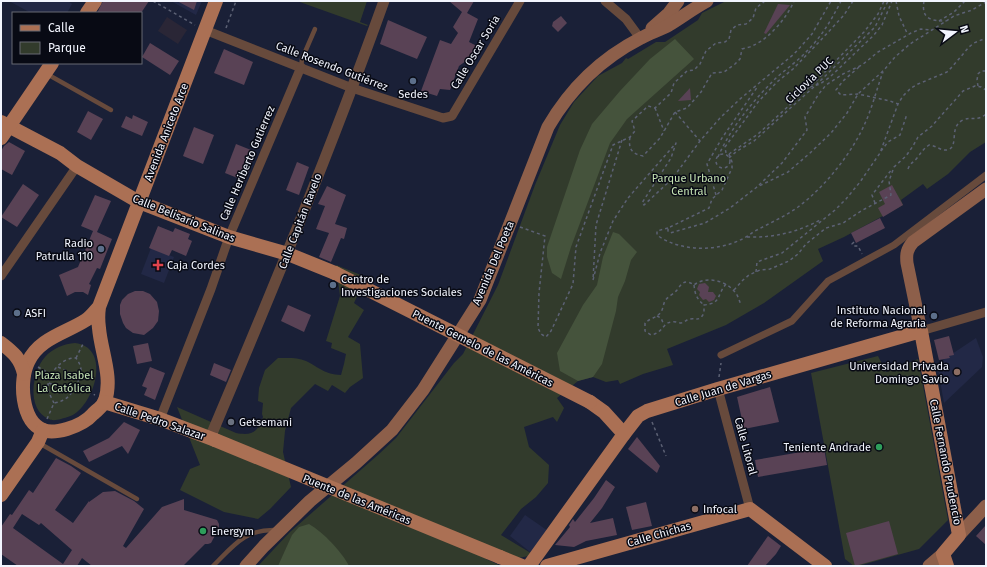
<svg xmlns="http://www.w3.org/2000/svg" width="987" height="567" viewBox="0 0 987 567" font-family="'Fira Sans',sans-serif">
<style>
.commercial{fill:#2a2636}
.built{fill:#222846}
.green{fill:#323b2c}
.forest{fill:#45533c}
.building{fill:#594255;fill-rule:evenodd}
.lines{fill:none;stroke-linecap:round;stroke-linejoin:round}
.path{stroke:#5c6174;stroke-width:1.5;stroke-dasharray:3 3;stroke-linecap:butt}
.service{stroke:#674a3c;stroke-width:4.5}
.pedestrian{stroke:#674a3c;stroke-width:7}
.minor{stroke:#674a3c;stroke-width:9}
.tertiary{stroke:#674a3c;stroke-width:11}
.secondary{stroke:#8d5f4a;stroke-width:13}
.primary{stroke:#ab7054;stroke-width:14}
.primary-bridge{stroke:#ab7054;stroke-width:14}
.service-dot{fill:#5c6f8a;stroke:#080a14;stroke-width:1.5}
.health-dot{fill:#e0444e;stroke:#080a14;stroke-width:1.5}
.education-dot{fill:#8d6e63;stroke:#080a14;stroke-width:1.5}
.worship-dot{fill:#6b7280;stroke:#080a14;stroke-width:1.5}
.leisure-dot{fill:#2e9e5b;stroke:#080a14;stroke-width:1.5}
.labels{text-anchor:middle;stroke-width:3;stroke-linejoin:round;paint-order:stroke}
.street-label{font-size:11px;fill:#f2f5fe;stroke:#080a14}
.poi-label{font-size:11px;fill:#f2f5fe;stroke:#080a14;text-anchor:start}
.park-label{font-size:11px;fill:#c4e2b2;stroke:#080a14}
</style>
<rect width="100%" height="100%" fill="#1a2037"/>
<polygon class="commercial" points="167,17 187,30 178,44 158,31"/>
<g class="built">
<polygon points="9,1 68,1 72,4 67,13 31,13"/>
<polygon points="171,1 202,1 196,15"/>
<polygon points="151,248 174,257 164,283 141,274"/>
<polygon points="976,338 983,357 982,367 944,403 937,364"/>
<polygon points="525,515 551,533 534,555 510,536"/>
</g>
<g class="green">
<polygon points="297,1 367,1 360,22 368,25 367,26"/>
<polygon points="726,1 986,1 986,142 970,152 948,174 927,189 923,184 901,200 903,205 844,237 818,249 823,261 764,303 726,325 667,349 673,365 643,374 620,384 618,380 606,382 593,377 578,381 557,398 564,408 557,422 553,417 524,427 529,447 549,465 548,483 536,497 521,509 501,535 534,555 518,558 482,543 486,559 501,566 258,566 290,532 379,454 396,438 454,363 463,354 498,285 535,185 560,125 574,102 598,76 622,63 626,58 628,59 656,42 665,42 698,20 702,13"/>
<path d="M336,265L366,277L354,303L364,310L348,337L360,344L363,378L350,387L345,393L332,385L328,391L315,384L291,408L285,431L283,452L291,487L270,509L258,519L224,512L180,490L190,469L200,465L177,407L236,433C252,436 258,432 263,417L262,414L263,403L258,401L259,388L265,370L278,358C287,358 297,357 306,361C320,368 324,374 341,375L344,364L346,354L331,348L332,343L326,341L340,296Z"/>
<path d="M75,343C109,347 97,396 77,412C73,416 67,417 61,419C57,420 52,421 49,419C26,410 32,371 45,357C53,348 64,344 75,343Z"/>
<polygon points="878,356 886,372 918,359 948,520 919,549 858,566 854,566 845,559 811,373"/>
</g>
<g class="forest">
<polygon points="675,39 694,59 627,119 610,143 571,247 561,279 552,273 547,257 547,247 580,150 592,124 620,91 650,59"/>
<polygon points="613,232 619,234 637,252 631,260 625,281 618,297 616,311 602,364 593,377 578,381 560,371 557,353 583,305 597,285 603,257"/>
<path d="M309,524C323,532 342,552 349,566H278L292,535L299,527Z"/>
</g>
<g class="building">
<polygon points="103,1 149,1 141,13 97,13"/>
<polygon points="177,1 197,1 194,10"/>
<polygon points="449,1 474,1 467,13 478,19 469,42 479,47 470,58 459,66 450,90 440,89 437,96 421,91 440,40 451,44 458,33 453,27 462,12"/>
<polygon points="778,4 790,5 766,34 764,33"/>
<polygon points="561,16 567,23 558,32 552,26 553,22"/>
<polygon points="388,20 427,37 417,59 380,44"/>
<polygon points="150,43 179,61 170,75 142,57"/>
<polygon points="224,49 253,62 244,85 214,73"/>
<polygon points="690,88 691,100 678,101"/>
<polygon points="88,111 103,119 91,140 77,132"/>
<polygon points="133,115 148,122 142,136 121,127 126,116 132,119"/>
<polygon points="194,127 214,135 203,164 183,156"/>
<polygon points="9,142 25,151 12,175 1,169 1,151 4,146"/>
<polygon points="236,144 256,152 245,181 225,173"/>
<polygon points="297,162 309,167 299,195 286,190"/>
<polygon points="23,184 39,195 17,227 1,217"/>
<polygon points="892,185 903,205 883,217 878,208 885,204 879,192"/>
<polygon points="327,186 346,195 335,224 347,228 344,239 341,238 331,262 319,257 329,233 316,229 325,206 318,204"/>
<polygon points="95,195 111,201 97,232 112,239 100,269 97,268 89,284 91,285 88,295 83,292 75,292 67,296 59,275 78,267 93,231 81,226"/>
<polygon points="880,218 885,228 856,243 851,233"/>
<polygon points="158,226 173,232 175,228 190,234 188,239 192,241 186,256 172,250 169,256 149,248"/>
<polygon points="705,283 709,287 708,292 713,292 716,296 714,300 709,302 706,299 703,300 699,295 700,292 697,289 699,284"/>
<polygon points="135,291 143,291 150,294 157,302 159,311 158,321 153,328 144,335 133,333 126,328 123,323 120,314 120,305 122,300 128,294"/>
<polygon points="288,305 311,315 304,332 281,321"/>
<polygon points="949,336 954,355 949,356 950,358 939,360 934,340"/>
<polygon points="148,343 152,361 137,364 133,346"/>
<polygon points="214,363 231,370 226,382 210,375"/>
<polygon points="150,367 165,373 155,400 144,395 147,388 142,386"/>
<polygon points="770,387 779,422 744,429 737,397"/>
<polygon points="124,422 140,430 128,454 122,446 89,462 83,451 109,438"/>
<polygon points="637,437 660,466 657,473 628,449"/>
<polygon points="824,448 827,465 758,477 755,460"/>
<path d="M56,458L71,466L81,473L55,510L73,523L89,501V502L103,492L115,491L134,501L144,509L123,546L126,548L162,507L184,499V510L217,520L219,524V528L211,543L208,544H205L183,566H92L82,558L77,566H18L1,554V527L10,514L12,515L29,490L33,493ZM22,514L39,525L41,523L72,550L63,564L13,528Z"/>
<polygon points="606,480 615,487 602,508 590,523 613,518 617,535 586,541 574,547 555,545 570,527 569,525 573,519 575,522 594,498"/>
<polygon points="646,502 652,526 632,530 626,507"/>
<polygon points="889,521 898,554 855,566 846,533"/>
<polygon points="986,525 986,545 976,536"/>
<polygon points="768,536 781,546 776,554 765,566 747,566"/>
</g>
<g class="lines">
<g class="path">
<polyline points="153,1 195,25"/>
<polyline points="853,1 844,15 820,41 793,69 777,82 758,102 725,147 726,153 729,154 758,134 817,80 864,32 878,14 884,1"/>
<polyline points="896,1 899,16 908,35"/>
<path d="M924,1C921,19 931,21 946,21"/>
<polyline points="939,21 954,12 965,1"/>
<polyline points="226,28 236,1"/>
<polyline points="859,67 843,81 836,90 841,95 858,94 890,101 898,104"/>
<polyline points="978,86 977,80 978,74 981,71 986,71"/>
<polyline points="810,87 820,84 830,77 874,35 882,25 892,1"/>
<polyline points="655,108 664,131"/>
<polyline points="675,112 700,141"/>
<path d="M630,137C628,149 632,154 643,156L660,138L675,112L687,108L701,92L712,73L724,72L735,64L740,59L742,49C746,48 751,47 754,45C770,38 788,16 794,1"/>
<polyline points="622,140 596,225 593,280 600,253 613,221 628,198 676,143 671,158 642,203 644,205 672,179 700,141 720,118 740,99 794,54 812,34 831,1"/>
<polyline points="881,151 888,142 900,135 907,114"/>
<polyline points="729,154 732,162 732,168 722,190 712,199 709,208 668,228 668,231 670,233 705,223 730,208 757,187 788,172 810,153 831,133 847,113 858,94 884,70 895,57 910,44 954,16 972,10 986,2"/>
<circle cx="723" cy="161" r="7"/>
<path d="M718,157C731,127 753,101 776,78C784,71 792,65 800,58C819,40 829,25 841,1"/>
<polyline points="729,158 737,151 754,141 816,85 875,27 888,1"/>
<path d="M908,169C910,163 914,162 917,158C921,153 923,149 929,145C935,145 941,151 947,150C960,147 948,127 963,120C972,116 977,122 986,114"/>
<polyline points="759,185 782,163 807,130 805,117 818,95 826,85 843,74 862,65 878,52 911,33 921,29 932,30"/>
<polyline points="716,195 707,164 722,138 758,86"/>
<polyline points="875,203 872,195 892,169"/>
<polyline points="520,227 545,236 539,293 538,328 541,334 546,337 551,331 573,284 576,247 613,145 630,137 635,131 632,121 648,106 655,108 671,93 674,83 687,71 694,70 700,64 706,51 716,43 725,42 729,39 731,30 737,25 746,24 753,18 756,8 765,1"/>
<path d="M668,228L657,231V235C682,254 729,252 753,232C768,224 784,217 798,207C825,187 853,152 866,121C873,105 877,88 883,72"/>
<path d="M747,237C775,238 798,232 822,219"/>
<polyline points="854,242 852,244 854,246 858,246 862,254"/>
<polyline points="756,272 757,262 782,253 835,210 846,199 860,182 880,153 898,104 903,96 911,88 918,84 947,72 952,67 969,47 974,43 986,38"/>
<path d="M726,284C716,296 722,303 704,305V313C699,322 697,318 690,319C687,319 685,322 681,323C678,323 675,321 672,322C663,322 663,333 651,335L645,331V323C650,318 657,318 661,312C663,309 663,305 665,301C668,296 674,294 677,290C682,283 685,279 694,285C705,276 725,280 734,291C738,295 739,300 741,305"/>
<path d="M694,285C695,295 697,299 704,305"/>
<polyline points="734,290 743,280 749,275 760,270 770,269 789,261 798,254 806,244 826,228 843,223 861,211 891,195 889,181 894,167 906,156 913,146 918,137 932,126 963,91 975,86 981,87 986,90"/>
<polyline points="657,316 661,318 664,325"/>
<polyline points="76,358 83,344"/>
<polyline points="38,367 52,375"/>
<polyline points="58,367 80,377"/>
<polyline points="719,377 721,363"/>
<polyline points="49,383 72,393"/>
<path d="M54,403C52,399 49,394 48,388C47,374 62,357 76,358C84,369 81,374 76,386"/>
<path d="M47,419L54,403C66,401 70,396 76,386L95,395"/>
<polyline points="652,422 666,456"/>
</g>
<g class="service">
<polyline points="301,67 302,59 315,29"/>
<polyline points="47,74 111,110"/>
<polyline points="39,443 137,499"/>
<path d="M213,566C234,545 245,529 276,530"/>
</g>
<polyline class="pedestrian" points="721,355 792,321 828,281 894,245 986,175"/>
<g class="minor">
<polyline points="605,1 626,19 640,38"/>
<polyline points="205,30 352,88 443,118 452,116 520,1"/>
<polyline points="1,276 77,166"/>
<polyline points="921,331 986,312"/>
<polyline points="718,389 750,509"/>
<polyline points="160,419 211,289 229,237 301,67"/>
</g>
<path class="tertiary" d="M210,438C271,294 331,149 384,1"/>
<g class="secondary">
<polyline points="652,28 669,13 678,1"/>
<path d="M921,331L907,263C906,254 907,249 913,242L986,189"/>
<polyline points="959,535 986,506"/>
<path d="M246,566L264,546L310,501L356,463L392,430L423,390L480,300L548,127C570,89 602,58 641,38C650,33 660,30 669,25C682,17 694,8 707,1"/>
<polyline points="929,566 943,554"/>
</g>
<g class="primary">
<polyline points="87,13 95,1"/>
<polyline points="1,122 60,153 77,166 139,202 229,237 288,254 335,273"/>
<polyline points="1,138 52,63"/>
<path d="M99,307C95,311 91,317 86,320C66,333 39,338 28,362C19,380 21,421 43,430C50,433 60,431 67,429C77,426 86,422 93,414C97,410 103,406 105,401C113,377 101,352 99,328C98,321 98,314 99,307L216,1"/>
<path d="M1,343C13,352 21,359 24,374"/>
<polyline points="104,402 160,419 215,440"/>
<polyline points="590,402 604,412 624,434"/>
<polyline points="1,495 38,442 43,430"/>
<polyline points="500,557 522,566"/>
<polyline points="529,566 624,434 638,416 647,411 718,389 921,331 959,535 943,554 947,566"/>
<polyline points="547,566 750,509 825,566"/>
</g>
<g class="primary-bridge">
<polyline points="335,273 590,402"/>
<polyline points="215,440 500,557"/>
</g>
</g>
<g class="service-dot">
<circle cx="413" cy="81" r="4"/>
<circle cx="101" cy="249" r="4"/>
<circle cx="333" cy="285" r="4"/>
<circle cx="17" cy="313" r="4"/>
<circle cx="934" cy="316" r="4"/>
</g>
<path class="health-dot" d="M156 259h4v4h4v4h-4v4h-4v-4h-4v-4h4z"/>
<g class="education-dot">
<circle cx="957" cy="372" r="4"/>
<circle cx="695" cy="509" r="4"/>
</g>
<circle class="worship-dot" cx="231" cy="422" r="4"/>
<g class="leisure-dot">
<circle cx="879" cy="447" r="4"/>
<circle cx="203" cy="531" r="4"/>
</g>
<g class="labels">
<g class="street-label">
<text transform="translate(475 52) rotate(-59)" y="4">Calle Oscar Soria</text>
<text transform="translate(332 66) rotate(21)" y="4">Calle Rosendo Gutiérrez</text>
<text transform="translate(809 80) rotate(-44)" y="4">Ciclovía PUC</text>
<text transform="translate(166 132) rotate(-69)" y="4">Avenida Aniceto Arce</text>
<text transform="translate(247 163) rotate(-67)" y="4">Calle Heriberto Gutierrez</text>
<text transform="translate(184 218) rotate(22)" y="4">Calle Belisario Salinas</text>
<text transform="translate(300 221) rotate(-69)" y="4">Calle Capitán Ravelo</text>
<text transform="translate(493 263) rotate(-67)" y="4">Avenida Del Poeta</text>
<text transform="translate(483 348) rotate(27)" y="4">Puente Gemelo de las Américas</text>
<text transform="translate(723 388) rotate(-17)" y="4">Calle Juan de Vargas</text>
<text transform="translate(160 421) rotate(19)" y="4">Calle Pedro Salazar</text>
<text transform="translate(746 446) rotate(75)" y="4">Calle Litoral</text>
<text transform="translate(946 462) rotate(79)" y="4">Calle Fernando Prudencio</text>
<text transform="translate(357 499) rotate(22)" y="4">Puente de las Américas</text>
<text transform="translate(659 534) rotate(-16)" y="4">Calle Chichas</text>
</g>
<g class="poi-label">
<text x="413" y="98" text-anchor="middle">Sedes</text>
<text x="93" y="247" text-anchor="end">Radio<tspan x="93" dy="13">Patrulla 110</tspan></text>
<text x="167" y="269">Caja Cordes</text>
<text x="341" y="283">Centro de<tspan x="341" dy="13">Investigaciones Sociales</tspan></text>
<text x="926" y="314" text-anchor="end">Instituto Nacional<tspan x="926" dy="13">de Reforma Agraria</tspan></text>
<text x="25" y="317">ASFI</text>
<text x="949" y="370" text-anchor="end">Universidad Privada<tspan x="949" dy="13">Domingo Savio</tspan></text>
<text x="239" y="426">Getsemani</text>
<text x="871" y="451" text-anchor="end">Teniente Andrade</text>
<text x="703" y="513">Infocal</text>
<text x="211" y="535">Energym</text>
</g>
<g class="park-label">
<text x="689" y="182">Parque Urbano<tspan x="689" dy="13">Central</tspan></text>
<text x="64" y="379">Plaza Isabel<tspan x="64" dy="13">La Católica</tspan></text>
</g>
</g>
<rect width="987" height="567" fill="none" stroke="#f2f5fe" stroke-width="4"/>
<rect x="12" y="12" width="130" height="52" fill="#080a14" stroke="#666872"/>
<rect x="20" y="25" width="20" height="6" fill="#ab7054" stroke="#666872"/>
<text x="48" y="32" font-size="12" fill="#f2f5fe">Calle</text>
<rect x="20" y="42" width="20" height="12" fill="#323b2c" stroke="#666872"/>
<text x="48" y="52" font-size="12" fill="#f2f5fe">Parque</text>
<g transform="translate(955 32) rotate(74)" stroke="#080a14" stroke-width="3" paint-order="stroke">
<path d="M0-3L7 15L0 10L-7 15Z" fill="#f2f5fe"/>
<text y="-6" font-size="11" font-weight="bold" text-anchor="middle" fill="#f2f5fe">N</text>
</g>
</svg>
